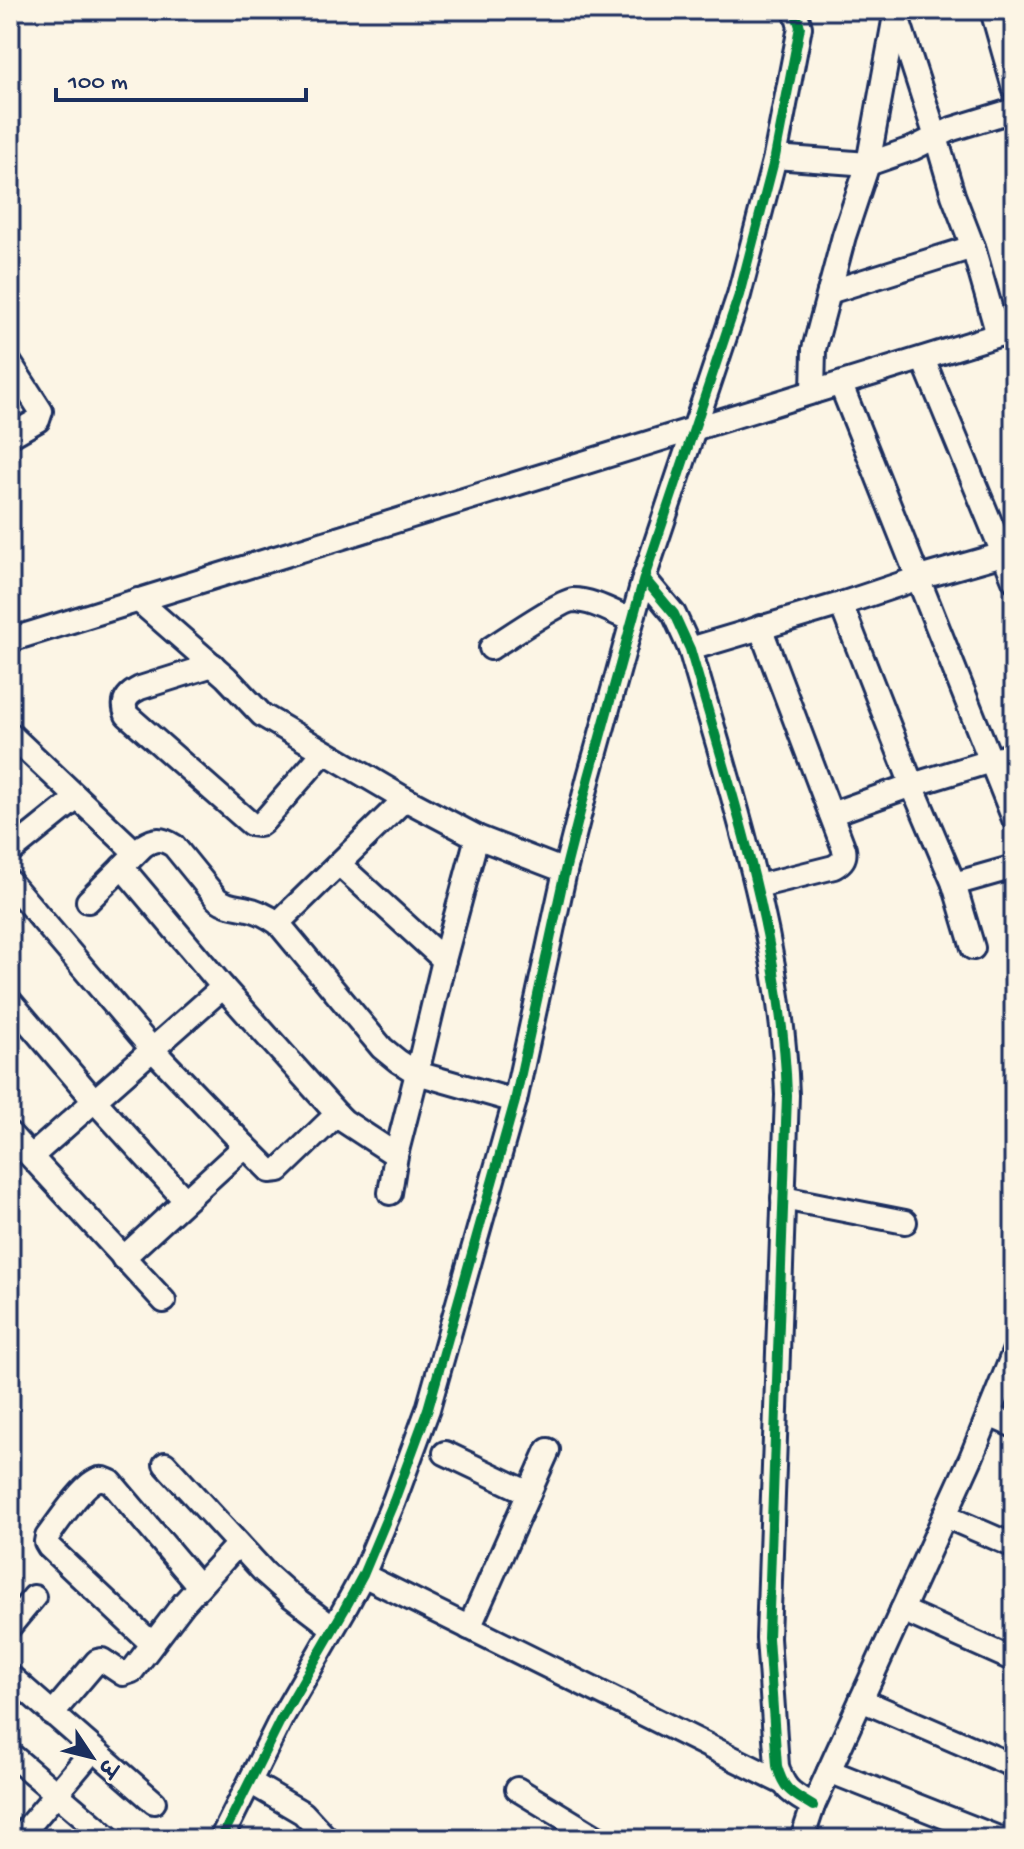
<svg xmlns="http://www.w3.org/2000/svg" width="1024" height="1849" viewBox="0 0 1024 1849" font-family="'Gochi Hand','Playpen Sans Deva',sans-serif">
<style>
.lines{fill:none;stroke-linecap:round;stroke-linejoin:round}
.minor-casing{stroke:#1b2f5e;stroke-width:28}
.minor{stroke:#fcf5e5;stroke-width:22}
.cycleway-casing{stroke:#fcf5e5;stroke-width:15}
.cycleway{stroke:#00873e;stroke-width:10}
</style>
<rect width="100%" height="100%" fill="#fcf5e5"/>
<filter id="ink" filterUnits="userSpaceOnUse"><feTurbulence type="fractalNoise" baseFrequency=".0125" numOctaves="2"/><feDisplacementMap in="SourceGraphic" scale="16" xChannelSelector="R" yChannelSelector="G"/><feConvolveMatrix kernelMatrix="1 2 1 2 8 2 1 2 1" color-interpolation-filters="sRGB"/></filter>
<g filter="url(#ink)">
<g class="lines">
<defs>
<g id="minor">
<polyline points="992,10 1014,88"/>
<polyline points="897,16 936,137 953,195 973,247 998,335"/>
<polyline points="775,157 868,164 914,148 952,129 1014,110"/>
<polyline points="829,292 973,247"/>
<polyline points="923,359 1014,580"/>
<polyline points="10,363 41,411 38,420 10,436"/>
<polyline points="841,385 1014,819"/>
<polyline points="813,392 814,349 844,236 868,164 896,10"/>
<path d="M644,578L674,614L690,649C732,795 782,941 787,1095L768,1638L777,1766C784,1791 792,1793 813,1806"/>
<polyline points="138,600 226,677 262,715 405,799"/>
<polyline points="841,604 912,785 954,884 973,948"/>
<polyline points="10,640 1014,330"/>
<path d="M491,648C505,639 561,601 573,600C593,600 614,613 632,620"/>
<polyline points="690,649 841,604 919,578 1014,551"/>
<path d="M213,665L140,688C128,694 121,701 127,715L251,824L259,825L263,822L324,752"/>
<polyline points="10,734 135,852"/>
<polyline points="831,814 912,785 1014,754"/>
<polyline points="10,852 77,798"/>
<polyline points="339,864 444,960"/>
<polyline points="122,867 223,987 337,1114 344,1121 396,1155"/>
<polyline points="10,882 152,1049 245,1146"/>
<polyline points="954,884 1014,867"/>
<path d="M758,886L834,867C842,862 846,858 844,849L760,627"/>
<path d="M88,901L143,846C155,838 162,838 174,846L217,899C228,907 236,906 248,909C259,911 269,917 278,923L382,1048L398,1061L417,1073L515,1101"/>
<polyline points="278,923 405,799 477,837 565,871"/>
<polyline points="10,1001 94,1100 185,1200"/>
<polyline points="10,1134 164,1301"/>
<polyline points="32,1156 223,987"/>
<polyline points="390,1193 396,1155 417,1073 444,960 477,837"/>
<polyline points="783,1198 905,1222"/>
<polyline points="123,1258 245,1146 270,1171 279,1170 337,1114"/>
<polyline points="989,1415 1014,1426"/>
<polyline points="445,1453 529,1493"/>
<polyline points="165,1464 264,1572 291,1596 333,1628"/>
<polyline points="945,1516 1014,1546"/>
<polyline points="363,1575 781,1782"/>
<polyline points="902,1610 1014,1660"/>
<polyline points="10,1626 34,1597"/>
<polyline points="469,1628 548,1450"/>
<path d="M151,1643L49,1547L46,1542L47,1537C57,1524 84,1482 99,1479C105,1478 106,1480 111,1482L199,1586"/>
<polyline points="10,1676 154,1802"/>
<polyline points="861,1700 1014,1766"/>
<polyline points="52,1714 97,1661 102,1660 123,1674 132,1671 184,1603 238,1544"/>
<polyline points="10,1754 110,1839"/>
<polyline points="829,1771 1001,1839"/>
<polyline points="250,1782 303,1813 327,1839"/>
<polyline points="517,1789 599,1839"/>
<polyline points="18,1839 93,1750"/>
<polyline points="221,1839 281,1719 344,1610 363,1575 394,1501 428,1409 515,1101 565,871 589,777 644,578 739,295 775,157 800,27 795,10"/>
<polyline points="802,1839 813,1806 971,1458 1014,1352"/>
</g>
</defs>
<use href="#minor" class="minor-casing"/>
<use href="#minor" class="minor"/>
<defs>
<g id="cycleway">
<path d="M644,578L674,614L690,649C732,795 782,941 787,1095L768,1638L777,1766C784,1791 792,1793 813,1806"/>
<polyline points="221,1839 281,1719 344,1610 363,1575 394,1501 428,1409 515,1101 565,871 589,777 644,578 739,295 775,157 800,27 795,10"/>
</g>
</defs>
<use href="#cycleway" class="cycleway-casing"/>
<use href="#cycleway" class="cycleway"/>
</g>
</g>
<rect width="1024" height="1849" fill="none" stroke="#fcf5e5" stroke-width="40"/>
<rect x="20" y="20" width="984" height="1809" fill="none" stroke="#1b2f5e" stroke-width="3" filter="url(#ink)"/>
<g transform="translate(92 1757) rotate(125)" stroke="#fcf5e5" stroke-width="6" paint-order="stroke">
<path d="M0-6L14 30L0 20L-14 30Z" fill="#1b2f5e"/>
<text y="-12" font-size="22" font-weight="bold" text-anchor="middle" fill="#1b2f5e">उ</text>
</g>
<path d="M56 88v12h250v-12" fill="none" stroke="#1b2f5e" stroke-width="4"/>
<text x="68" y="88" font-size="24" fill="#1b2f5e" stroke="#fcf5e5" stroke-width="6" paint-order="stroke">100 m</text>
</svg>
